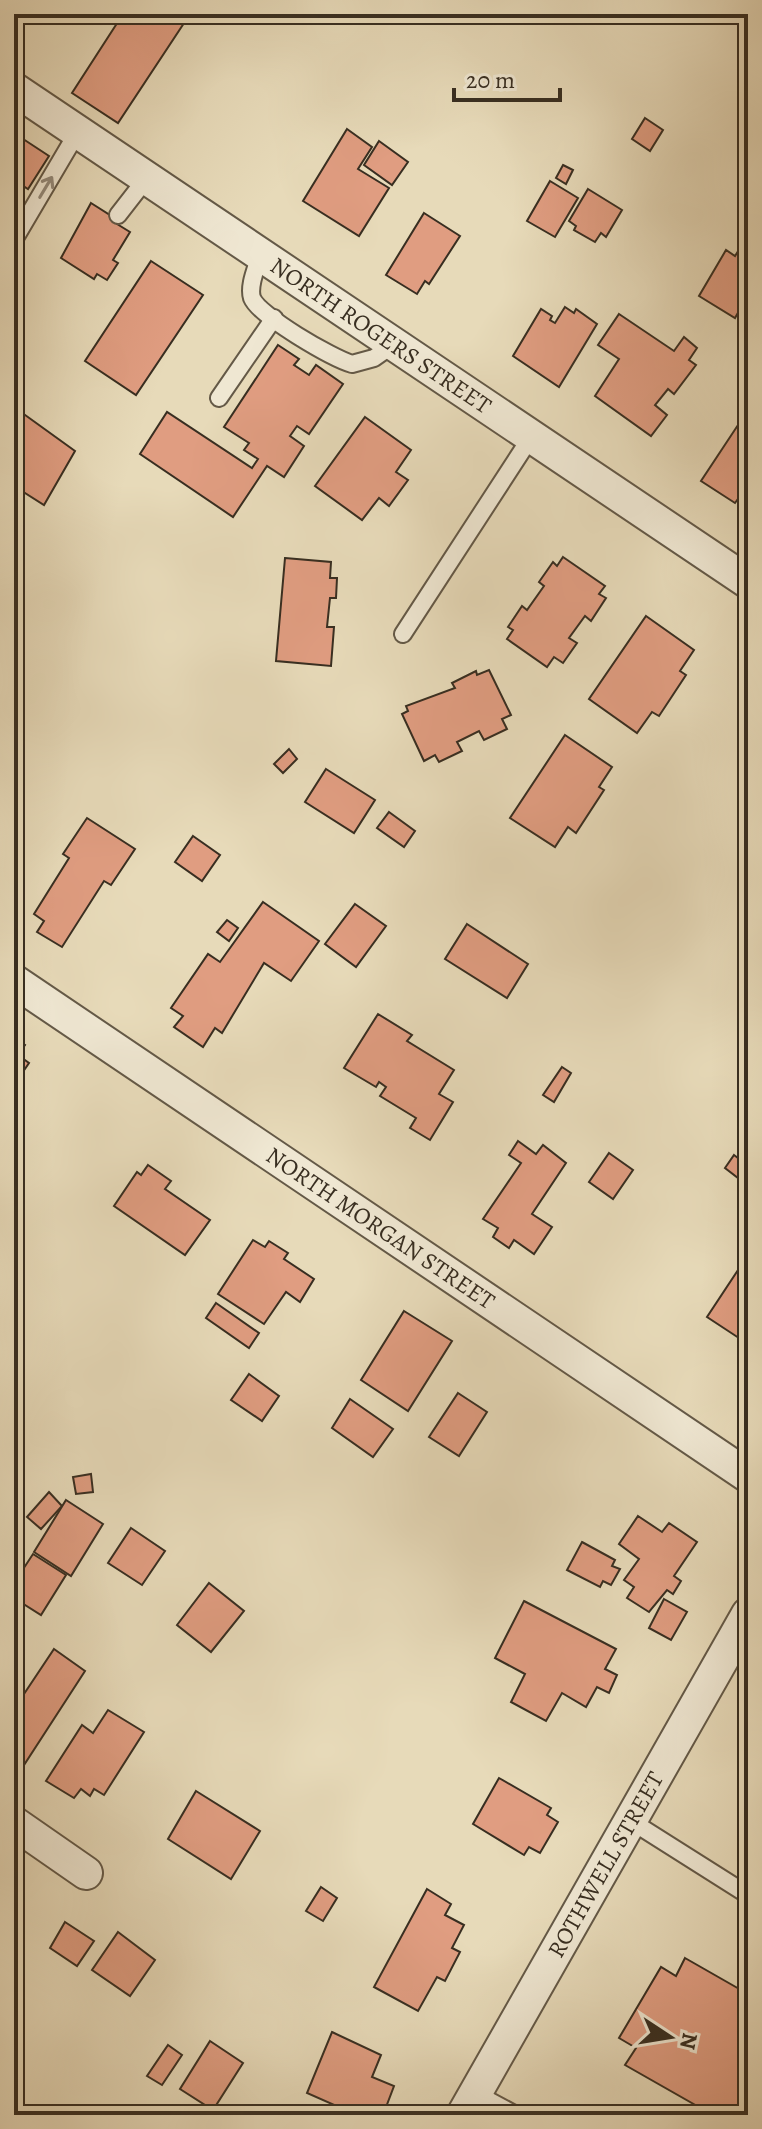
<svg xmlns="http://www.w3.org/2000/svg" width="762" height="2129" viewBox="0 0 762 2129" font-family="Alegreya,serif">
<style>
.building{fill:#e09d81;stroke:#382e21;stroke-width:2}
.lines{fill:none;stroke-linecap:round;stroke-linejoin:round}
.lane-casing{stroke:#645947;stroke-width:20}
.street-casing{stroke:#645947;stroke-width:36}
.lane{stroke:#efe7d2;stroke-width:16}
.street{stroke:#efe7d2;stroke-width:32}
.oneway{stroke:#948a7a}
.labels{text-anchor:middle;stroke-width:6;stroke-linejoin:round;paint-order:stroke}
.street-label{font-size:24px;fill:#382e21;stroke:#efe7d2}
</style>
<rect width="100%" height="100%" fill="#e7dab9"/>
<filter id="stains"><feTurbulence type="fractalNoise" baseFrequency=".0025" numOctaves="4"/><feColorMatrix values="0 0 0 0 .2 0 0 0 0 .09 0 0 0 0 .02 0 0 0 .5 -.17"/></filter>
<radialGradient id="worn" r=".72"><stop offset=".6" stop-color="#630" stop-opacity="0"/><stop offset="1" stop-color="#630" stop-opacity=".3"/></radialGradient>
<g class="building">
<polygon points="123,14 190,14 118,123 72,93"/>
<polygon points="645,118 663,130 650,151 632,139"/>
<polygon points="347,129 372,147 358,169 389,188 359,236 303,201"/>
<polygon points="14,133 49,156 28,189 14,180"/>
<polygon points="379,141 408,162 392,185 364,165"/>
<polygon points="563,165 573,170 566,184 556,178"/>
<polygon points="550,181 578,198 555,237 527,221"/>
<polygon points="588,189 622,210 606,237 601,233 595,242 574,230 576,226 569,221"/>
<polygon points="91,203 110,215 112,211 121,217 117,224 130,232 113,260 118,263 107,280 97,274 94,279 61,258"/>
<polygon points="424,213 460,236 429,284 425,281 417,294 386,275"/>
<polygon points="742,245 748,249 748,295 735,318 699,296 726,250 735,256"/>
<polygon points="151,261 203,295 136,395 85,361"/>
<polygon points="565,307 574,313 576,309 597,324 559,387 513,356 541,309 552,316 550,320 555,323"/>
<polygon points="619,314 674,351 684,337 697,348 689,360 696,365 674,394 668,389 655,405 667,415 651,436 595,396 619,359 598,345"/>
<polygon points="278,345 299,359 294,365 309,375 316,365 343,384 309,434 297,426 290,436 304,446 284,477 267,466 233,517 140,454 167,412 252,468 258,459 244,450 249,443 224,427"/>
<polygon points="14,407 75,451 44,505 14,486"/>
<polygon points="365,417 411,450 396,472 408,480 389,506 379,498 362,520 315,486"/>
<polygon points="738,425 748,431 748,485 735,503 701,481"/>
<polygon points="563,557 605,586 599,594 606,598 591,621 585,616 569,638 577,643 563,663 554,657 547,667 507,639 513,630 508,627 522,606 527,610 544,586 539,582 553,562 557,566"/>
<polygon points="285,558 331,562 330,578 337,578 336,598 330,598 327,627 334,627 331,666 276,661"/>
<polygon points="646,616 694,650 680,671 686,675 659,716 652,712 637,733 589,699"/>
<polygon points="489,670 511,715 502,719 507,729 484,740 479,731 457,742 462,751 439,762 435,755 424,761 402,714 408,711 406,706 455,688 452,683 476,671 477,675"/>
<polygon points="565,735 612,767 599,787 604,790 576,833 568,827 555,847 510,818"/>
<polygon points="289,749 297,759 283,773 274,764"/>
<polygon points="326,769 375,800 354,833 305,802"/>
<polygon points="389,812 415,831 404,847 377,828"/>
<polygon points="87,818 135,849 111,885 104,881 62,947 37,932 44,921 34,914 69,858 63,854"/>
<polygon points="193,836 220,855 202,881 175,862"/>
<polygon points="263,902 319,941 291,981 264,963 222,1033 215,1028 203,1047 174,1027 183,1016 171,1008 208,954 220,962"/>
<polygon points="355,904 386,926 356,967 325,944"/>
<polygon points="227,920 238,928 229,941 217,932"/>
<polygon points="467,924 528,964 507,998 445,959"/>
<polygon points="378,1014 412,1035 407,1041 454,1070 439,1094 453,1102 430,1140 410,1128 416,1118 380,1096 386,1087 379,1082 376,1087 344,1068"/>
<polygon points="14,1037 25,1045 18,1055 29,1063 14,1085"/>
<polygon points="562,1067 571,1073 554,1102 543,1095"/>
<polygon points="518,1141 536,1154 543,1145 566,1163 532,1214 552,1227 534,1254 514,1240 509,1248 493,1237 498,1228 483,1219 521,1163 509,1155"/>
<polygon points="609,1153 633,1170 613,1199 589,1182"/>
<polygon points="734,1155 747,1165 738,1178 725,1168"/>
<polygon points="148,1165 171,1181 165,1189 210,1220 185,1255 114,1206 137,1172 141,1175"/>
<polygon points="253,1240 265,1247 269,1241 288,1253 284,1259 314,1279 300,1302 286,1292 264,1324 218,1294"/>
<polygon points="742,1264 748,1268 748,1344 707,1317"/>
<polygon points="216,1303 259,1333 249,1348 206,1318"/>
<polygon points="404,1311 452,1341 408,1411 361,1380"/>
<polygon points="249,1374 279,1396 262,1421 231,1400"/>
<polygon points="458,1393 487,1412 459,1456 429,1437"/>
<polygon points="350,1399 393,1429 373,1457 332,1428"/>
<polygon points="14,1429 21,1433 14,1445"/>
<polygon points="91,1474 93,1492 76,1494 73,1477"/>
<polygon points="49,1492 62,1506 41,1529 27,1517"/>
<polygon points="66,1500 103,1524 71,1576 34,1552"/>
<polygon points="638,1516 662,1532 669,1523 697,1542 674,1576 681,1581 673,1594 667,1590 649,1612 627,1598 634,1587 624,1580 639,1559 619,1544"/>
<polygon points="131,1528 165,1551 142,1585 108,1563"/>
<polygon points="582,1542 615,1560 612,1566 620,1569 611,1585 603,1581 600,1587 567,1570"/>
<polygon points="33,1554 66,1575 41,1615 14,1598 14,1583"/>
<polygon points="209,1583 244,1611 211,1652 177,1625"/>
<polygon points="664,1599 687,1612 671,1640 649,1628"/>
<polygon points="524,1601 616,1649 605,1669 617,1675 609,1693 597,1687 586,1707 562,1693 546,1721 511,1702 525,1674 495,1658"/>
<polygon points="54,1649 85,1671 24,1765 14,1758 14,1709"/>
<polygon points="108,1710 144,1732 104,1795 94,1789 90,1796 81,1789 74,1798 46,1781 82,1725 93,1733"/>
<polygon points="499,1778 551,1808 547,1815 558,1822 540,1853 529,1847 524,1855 473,1824"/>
<polygon points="196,1791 260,1831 231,1879 168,1839"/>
<polygon points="321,1887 337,1898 323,1921 306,1911"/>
<polygon points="427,1889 451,1904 445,1915 464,1925 452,1948 460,1952 445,1981 437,1977 418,2011 374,1987"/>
<polygon points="65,1922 94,1941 77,1966 50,1948"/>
<polygon points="118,1932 155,1960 130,1996 92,1970"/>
<polygon points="685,1958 748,1994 748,2115 713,2115 625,2065 636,2048 619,2038 661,1967 676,1976"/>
<polygon points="332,2032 381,2055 372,2077 394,2086 383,2115 337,2115 339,2107 307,2093"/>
<polygon points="210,2041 243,2063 213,2110 180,2089"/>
<polygon points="168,2045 182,2055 162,2085 147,2076"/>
</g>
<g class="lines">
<defs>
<g id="lane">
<polyline points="118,215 146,179"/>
<polyline points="14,240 77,133"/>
<path d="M260,255C257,267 248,285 252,298C259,316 332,358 352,364L374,358L394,344"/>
<polyline points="219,398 274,318"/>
<polyline points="403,634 531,437"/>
<polyline points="631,1821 748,1895"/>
<polyline points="475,2093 516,2115"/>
</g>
<g id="street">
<path id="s1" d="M14,89L748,582"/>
<path id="s2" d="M14,981L748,1476"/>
<polyline points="14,1823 86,1873"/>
<path id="s3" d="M463,2115L748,1614"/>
</g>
</defs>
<use href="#lane" class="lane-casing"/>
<use href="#street" class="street-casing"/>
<use href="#lane" class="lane"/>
<use href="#street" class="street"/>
</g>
<defs><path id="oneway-shaft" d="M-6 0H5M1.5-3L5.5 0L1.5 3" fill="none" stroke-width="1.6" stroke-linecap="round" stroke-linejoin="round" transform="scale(2)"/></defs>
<use class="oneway" href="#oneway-shaft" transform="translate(46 187) rotate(-59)"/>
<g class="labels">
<g class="street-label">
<text dy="8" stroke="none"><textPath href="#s1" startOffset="442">NORTH ROGERS STREET</textPath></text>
<text dy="8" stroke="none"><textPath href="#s2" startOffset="442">NORTH MORGAN STREET</textPath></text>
<text dy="8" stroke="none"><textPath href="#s3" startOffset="288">ROTHWELL STREET</textPath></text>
</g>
</g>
<rect width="762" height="2129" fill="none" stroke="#e7dab9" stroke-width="48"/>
<rect x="16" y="16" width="730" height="2097" fill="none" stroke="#382e21" stroke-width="4"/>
<rect x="24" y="24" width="714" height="2081" fill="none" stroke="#382e21" stroke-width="2"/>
<g transform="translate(670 2037) rotate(102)" stroke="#efe7d2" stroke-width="6" paint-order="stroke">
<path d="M0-6L14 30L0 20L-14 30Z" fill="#382e21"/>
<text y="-12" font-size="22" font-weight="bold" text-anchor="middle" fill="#382e21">N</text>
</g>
<path d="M454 88v12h106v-12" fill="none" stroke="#382e21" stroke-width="4"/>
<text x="466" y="88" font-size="24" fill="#382e21" stroke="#efe7d2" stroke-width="6" paint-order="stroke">20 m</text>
<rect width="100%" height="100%" filter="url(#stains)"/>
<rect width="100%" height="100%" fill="url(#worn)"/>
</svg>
